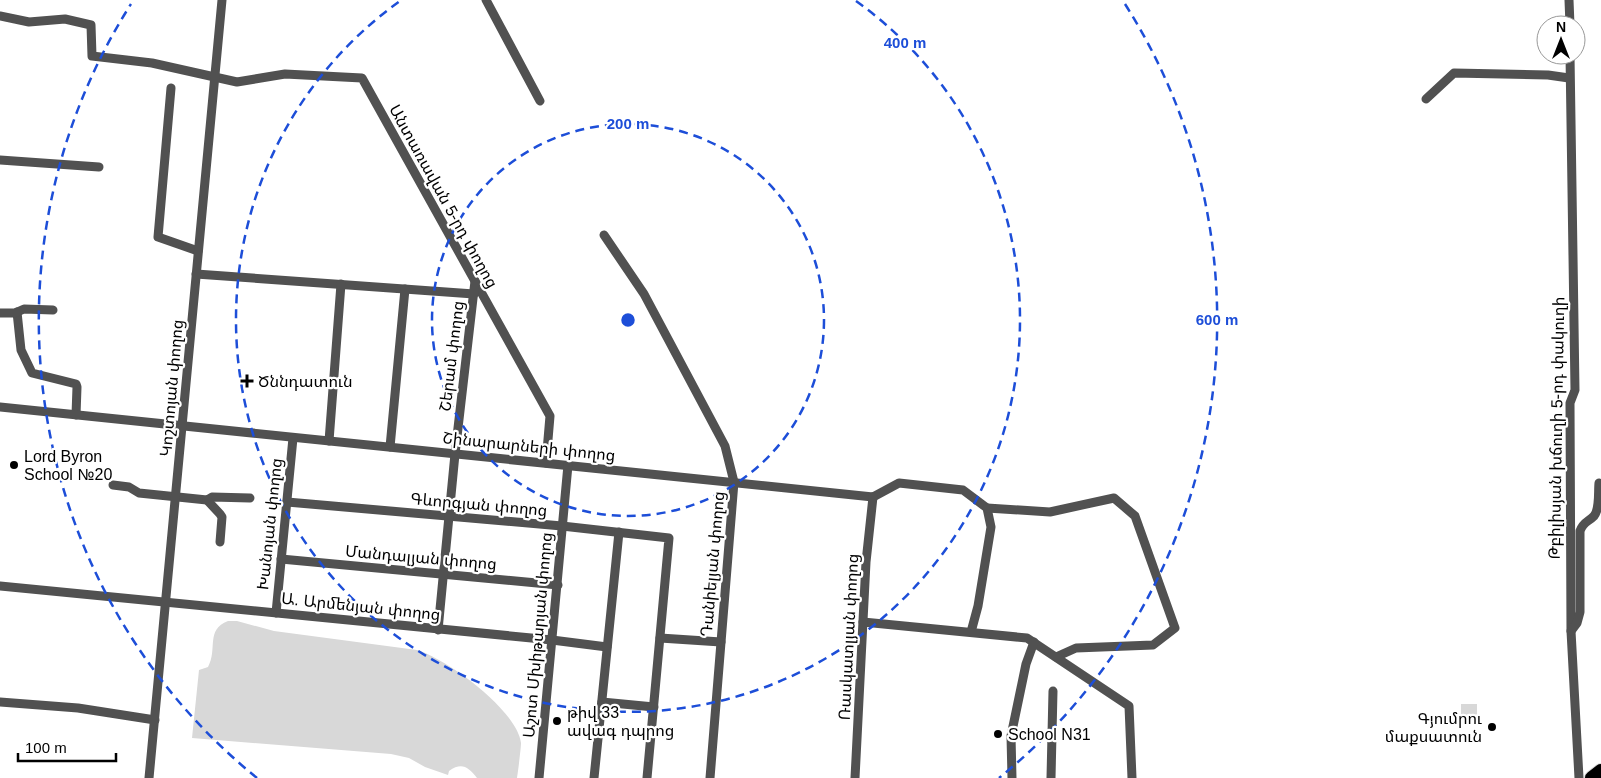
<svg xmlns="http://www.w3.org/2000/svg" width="1601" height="778" viewBox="0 0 1601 778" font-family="Arial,'Noto Sans Armenian',sans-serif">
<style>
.green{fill:#d8d8d8}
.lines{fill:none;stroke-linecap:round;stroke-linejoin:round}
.highway-casing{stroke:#dbdbdb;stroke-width:16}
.minor{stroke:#515151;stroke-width:9}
.highway{stroke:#000;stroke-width:14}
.ring{fill:none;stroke:#1d4ed8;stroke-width:2.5;stroke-dasharray:9 6}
.poi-dot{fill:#000;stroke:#fff;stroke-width:2}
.labels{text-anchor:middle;stroke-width:4.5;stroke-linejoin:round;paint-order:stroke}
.street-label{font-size:16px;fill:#000;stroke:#fff}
.poi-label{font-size:16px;fill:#000;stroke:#fff;text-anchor:start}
.centre{fill:#1d4ed8;stroke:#fff;stroke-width:2.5}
.ring-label{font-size:15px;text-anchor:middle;font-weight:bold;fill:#1d4ed8;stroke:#fff;stroke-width:4.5;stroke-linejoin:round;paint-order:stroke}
</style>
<rect width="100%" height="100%" fill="#fff"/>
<g class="green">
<path d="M228,621H237L274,631L417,650C447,659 517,710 521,743C521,748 518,772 517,778H477C468,767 462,762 449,771L448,775L425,767L409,758L391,754L192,738L199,670L208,667C218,649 205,630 228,621Z"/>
<polygon points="1461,704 1477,704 1477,724 1461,723"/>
</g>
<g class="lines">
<defs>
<polyline id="highway" points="1592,778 1601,771"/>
</defs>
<use href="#highway" class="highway-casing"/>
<g class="minor">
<polyline points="486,0 540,101"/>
<polyline points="1569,0 1570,25"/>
<polyline points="0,16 29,22 65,19 91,25 92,56 152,63 237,82 285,74 362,78 550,416 546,463"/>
<polyline points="1570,55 1575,390 1570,403 1571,631 1579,778"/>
<polyline points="171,88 158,237 198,251"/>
<polyline points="1426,99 1454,73 1548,75 1569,78"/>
<polyline points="0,160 99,167"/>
<polyline points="604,235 644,294 725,446 734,482 710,778"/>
<polyline points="196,274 474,294"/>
<polyline points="17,312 21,350 32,373 76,384 77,387 76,415"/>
<polyline points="0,313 15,313 24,309 53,310"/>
<polyline points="0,407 873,497"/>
<polyline points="329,441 341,284"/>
<polyline points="390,447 405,289"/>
<polyline points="113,485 129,487 139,493 207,500 212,497 250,498"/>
<polyline points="873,497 899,483 963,490 987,508 991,527 978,606 971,632"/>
<polyline points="207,500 220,514 222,517 220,542"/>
<polyline points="287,502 562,526 669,538 647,778"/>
<polyline points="987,508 1050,512 1114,498 1135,516 1175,628 1153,645 1076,648 1056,657"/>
<polyline points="281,559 558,585"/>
<polyline points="0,586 552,640 607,647"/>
<polyline points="276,613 293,438"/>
<polyline points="863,622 1027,638 1129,706 1132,778"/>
<polyline points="438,630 455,454 475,281"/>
<path d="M1571,631L1577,623L1580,612V531C1583,522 1588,522 1594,516C1600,509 1598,492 1599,483"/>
<polyline points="660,638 721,642"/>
<polyline points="0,702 78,708 155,720"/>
<polyline points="602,702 654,707"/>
<polyline points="149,778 222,0"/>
<polyline points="539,778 568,465"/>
<polyline points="594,778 619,532"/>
<polyline points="855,778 866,562 873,497"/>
<polyline points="1012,778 1011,736 1026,664 1034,642"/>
<polyline points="1051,778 1053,691"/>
</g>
<use href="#highway" class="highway"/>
</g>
<g class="ring">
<circle cx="628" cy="320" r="196"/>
<path d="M856 1A392 392 0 1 1 400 1"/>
<path d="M257 778A589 589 0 0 1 131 4M1125 4A589 589 0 0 1 999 778"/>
</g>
<g class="poi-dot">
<path d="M244.5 373.5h5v5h5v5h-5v5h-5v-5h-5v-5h5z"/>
<circle cx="14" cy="465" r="5"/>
<circle cx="557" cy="721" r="5"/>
<circle cx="1492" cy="727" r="5"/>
<circle cx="998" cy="734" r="5"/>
</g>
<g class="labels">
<g class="street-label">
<text transform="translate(444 196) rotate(61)" y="6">Անտառավան 5-րդ փողոց</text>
<text transform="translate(451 356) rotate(-83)" y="6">Շերամ փողոց</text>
<text transform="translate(171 388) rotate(-85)" y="6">Կոշտոյան փողոց</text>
<text transform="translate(1556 428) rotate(-89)" y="6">Թբիլիսյան խճուղի 5-րդ փակուղի</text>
<text transform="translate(529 446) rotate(6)" y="6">Շինարարների փողոց</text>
<text transform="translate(479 504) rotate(5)" y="6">Գևորգյան փողոց</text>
<text transform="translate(269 524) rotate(-84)" y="6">Խանոյան փողոց</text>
<text transform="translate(421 557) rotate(5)" y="6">Մանդալյան փողոց</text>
<text transform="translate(712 564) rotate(-85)" y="6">Դանիելյան փողոց</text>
<text transform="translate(361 606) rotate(6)" y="6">Ա. Արմենյան փողոց</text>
<text transform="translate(537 635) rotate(-85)" y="6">Աշոտ Մխիթարյան փողոց</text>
<text transform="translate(848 637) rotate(-87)" y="6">Ռասկատլյան փողոց</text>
</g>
<g class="poi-label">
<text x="258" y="387">Ծննդատուն</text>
<text x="24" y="462">Lord Byron<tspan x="24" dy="18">School №20</tspan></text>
<text x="567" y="718">թիվ 33<tspan x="567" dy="18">ավագ դպրոց</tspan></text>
<text x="1482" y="724" text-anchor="end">Գյումրու<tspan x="1482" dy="18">մաքսատուն</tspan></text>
<text x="1008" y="740">School N31</text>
</g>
</g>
<circle cx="628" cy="320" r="8" class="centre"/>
<g class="ring-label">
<text x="905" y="48">400 m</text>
<text x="628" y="129">200 m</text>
<text x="1217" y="325">600 m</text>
</g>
<g transform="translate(1561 40)"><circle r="24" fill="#ffffff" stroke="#999999"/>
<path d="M0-4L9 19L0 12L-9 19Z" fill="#000000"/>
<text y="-8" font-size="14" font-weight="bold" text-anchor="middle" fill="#000000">N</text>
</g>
<path d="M18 753v8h98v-8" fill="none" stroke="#000000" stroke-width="2.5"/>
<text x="25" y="753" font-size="15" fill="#000000" stroke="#ffffff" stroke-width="4" paint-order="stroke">100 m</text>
</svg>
